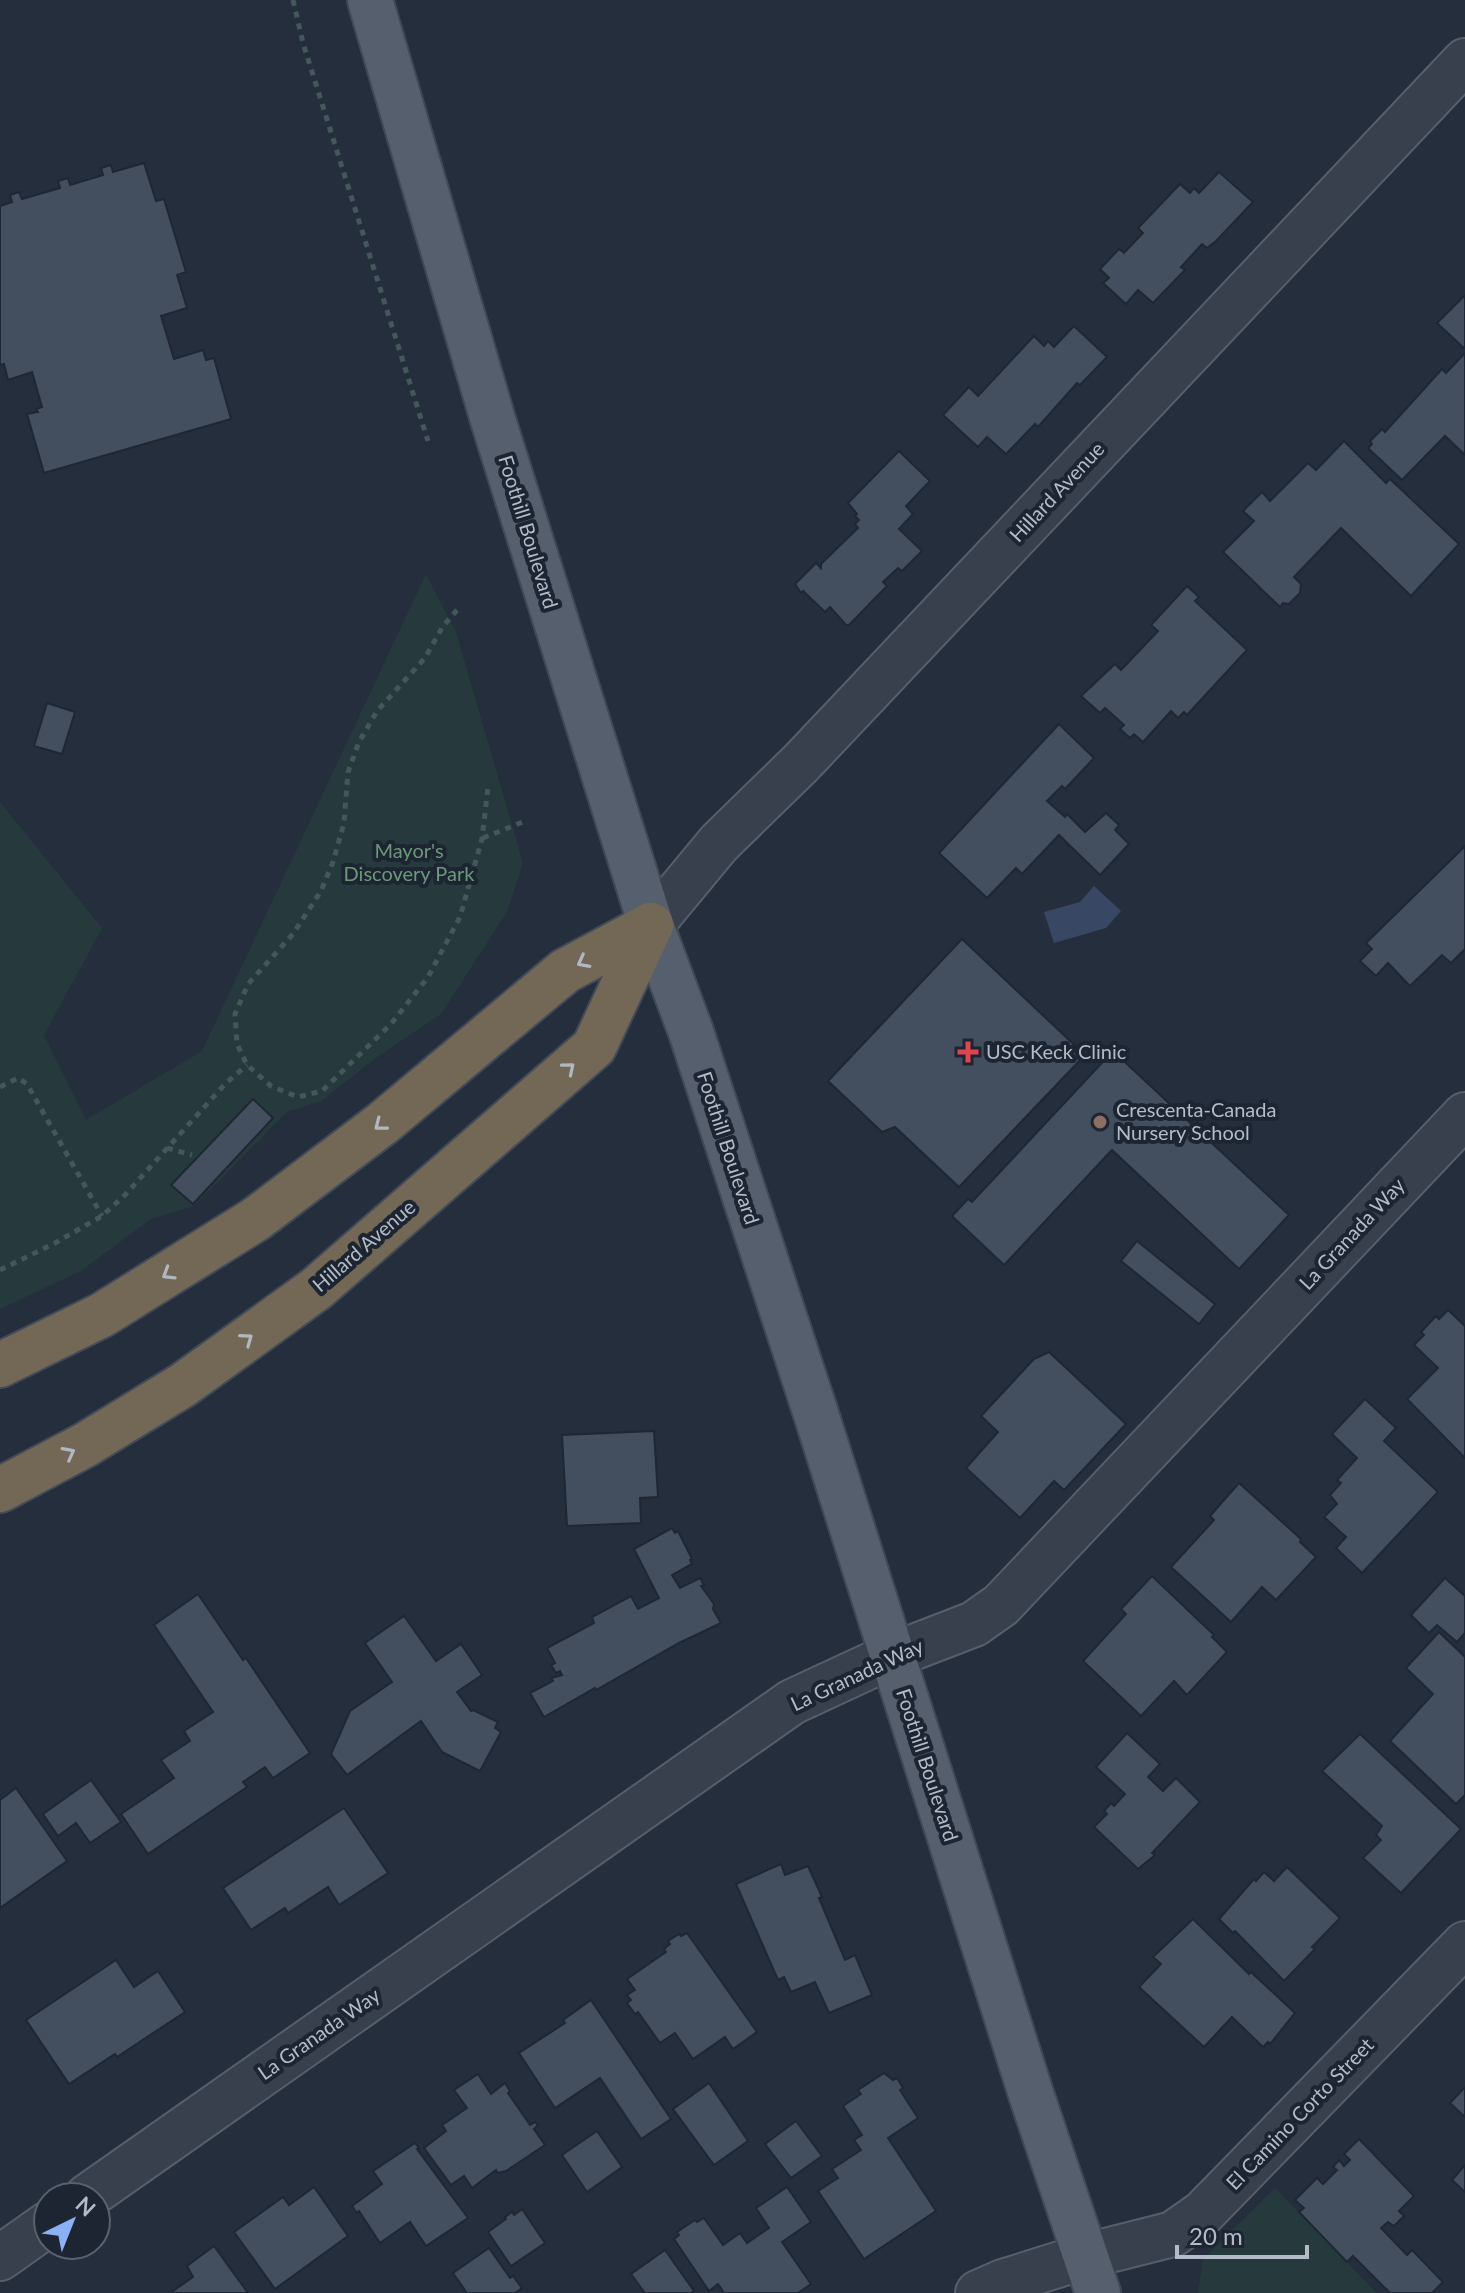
<svg xmlns="http://www.w3.org/2000/svg" width="1465" height="2293" viewBox="0 0 1465 2293" font-family="Lato,sans-serif">
<style>
.green{fill:#263a3e}
.water{fill:#384864}
.building{fill:#434e5f;stroke:#1f2734;stroke-width:2}
.lines{fill:none;stroke-linecap:round;stroke-linejoin:round}
.street-casing{stroke:#565e6b;stroke-width:48}
.primary-casing{stroke:#414956;stroke-width:48}
.highway-casing{stroke:#434b58;stroke-width:48}
.path{stroke:#44575b;stroke-width:5;stroke-dasharray:6 6;stroke-linecap:butt}
.street{stroke:#38404d;stroke-width:44}
.primary{stroke:#565f6d;stroke-width:44}
.highway{stroke:#736855;stroke-width:44}
.oneway{stroke:#b1b7c2}
.health-dot{fill:#e0444e;stroke:#1d2532;stroke-width:3}
.education-dot{fill:#8d6e63;stroke:#1d2532;stroke-width:3}
.labels{text-anchor:middle;stroke-width:8;stroke-linejoin:round;paint-order:stroke}
.street-label{font-size:20px;fill:#b4bbc8;stroke:#1d2532}
.park-label{font-size:20px;fill:#6b9978;stroke:#1d2532}
.poi-label{font-size:20px;fill:#b4bbc8;stroke:#1d2532;text-anchor:start}
</style>
<rect width="100%" height="100%" fill="#242e3d"/>
<g class="green">
<polygon points="426,574 456,632 523,863 507,912 441,1014 380,1055 321,1101 287,1112 194,1206 151,1219 81,1271 0,1309 0,802 102,928 44,1035 86,1120 202,1051"/>
<polygon points="1275,2188 1369,2285 1377,2293 1198,2293 1203,2259"/>
</g>
<polygon class="water" points="1094,886 1121,911 1106,928 1054,943 1044,912 1080,902"/>
<g class="building">
<polygon points="144,163 156,201 164,199 186,272 177,275 187,308 161,316 174,359 203,350 206,360 214,358 231,419 44,473 27,414 38,412 36,409 42,407 32,372 8,380 4,364 0,365 0,206 12,202 10,195 19,192 22,199 60,188 58,181 68,178 70,185 103,175 101,168 111,165 113,172"/>
<polygon points="1219,172 1253,202 1216,241 1207,248 1202,244 1181,267 1185,270 1153,303 1138,290 1126,304 1103,283 1109,278 1100,269 1119,249 1124,253 1143,233 1138,228 1180,184 1190,193 1194,188 1199,193"/>
<polygon points="1465,295 1465,349 1437,323"/>
<polygon points="1074,326 1107,357 1080,385 1077,383 1038,427 1035,424 1006,454 987,437 978,447 943,415 969,387 978,396 1034,336 1044,346 1048,341 1054,347"/>
<polygon points="1465,353 1465,455 1445,436 1402,480 1368,448 1372,444 1370,441 1382,429 1385,432 1442,369 1446,373"/>
<polygon points="1344,441 1386,483 1390,479 1459,544 1411,596 1341,528 1294,577 1301,584 1300,593 1289,604 1283,603 1280,607 1223,552 1254,521 1243,511 1262,492 1270,501 1308,463 1316,470"/>
<polygon points="899,451 930,481 906,506 913,514 899,529 922,551 902,571 898,568 883,582 887,586 849,625 846,625 830,607 825,612 803,591 801,593 795,584 816,563 821,568 821,564 858,528 855,524 859,520 855,516 857,514 848,503"/>
<polygon points="1187,586 1199,597 1195,601 1247,650 1187,715 1184,712 1178,718 1171,711 1143,742 1134,734 1130,738 1120,729 1124,725 1105,708 1100,713 1081,696 1115,664 1121,670 1158,631 1151,625"/>
<polygon points="47,703 75,712 62,754 34,746"/>
<polygon points="1059,724 1094,758 1065,789 1062,786 1047,801 1065,817 1067,814 1085,832 1106,813 1119,825 1115,830 1129,844 1100,875 1059,835 1022,874 1016,868 987,898 939,853"/>
<polygon points="1465,846 1465,949 1451,963 1442,955 1410,986 1388,963 1376,976 1360,961 1372,949 1366,943"/>
<polygon points="962,939 1085,1055 959,1187 895,1127 882,1132 828,1081"/>
<polygon points="1113,1051 1289,1215 1239,1269 1112,1150 1004,1265 952,1216 968,1199 972,1202"/>
<polygon points="253,1099 273,1118 193,1204 171,1185"/>
<polygon points="1137,1241 1215,1304 1199,1324 1121,1261"/>
<polygon points="1448,1310 1465,1326 1465,1458 1407,1399 1438,1368 1414,1345 1424,1335 1421,1332 1436,1316 1439,1319"/>
<polygon points="1049,1352 1126,1424 1064,1490 1054,1481 1020,1518 966,1468 998,1432 981,1416 1034,1359"/>
<polygon points="1365,1399 1396,1428 1384,1441 1438,1492 1362,1573 1336,1548 1346,1537 1324,1517 1337,1504 1330,1495 1341,1483 1337,1480 1357,1458 1332,1434"/>
<polygon points="654,1431 658,1497 640,1498 641,1523 567,1526 562,1435"/>
<polygon points="1239,1483 1301,1539 1300,1542 1316,1557 1276,1600 1262,1587 1231,1622 1171,1567 1214,1520 1210,1516"/>
<polygon points="672,1528 675,1533 678,1531 692,1559 690,1560 692,1564 672,1575 680,1588 700,1578 704,1585 701,1586 714,1604 713,1609 721,1623 679,1643 596,1690 595,1688 544,1717 530,1693 553,1681 551,1678 562,1675 560,1671 556,1673 551,1665 555,1663 547,1648 594,1623 592,1617 631,1596 638,1609 659,1598 634,1549"/>
<polygon points="1152,1576 1214,1635 1212,1637 1227,1652 1187,1695 1174,1681 1141,1716 1083,1661 1126,1614 1121,1609"/>
<polygon points="1445,1578 1465,1596 1465,1633 1457,1642 1437,1625 1429,1633 1411,1615"/>
<polygon points="198,1594 243,1660 246,1658 310,1753 273,1778 265,1767 243,1782 247,1787 148,1854 121,1814 174,1778 161,1760 190,1741 184,1731 213,1712 154,1625"/>
<polygon points="404,1616 436,1661 461,1644 482,1675 457,1692 471,1711 473,1710 498,1722 495,1728 501,1732 480,1771 442,1752 421,1721 347,1775 331,1754 350,1711 392,1682 365,1643"/>
<polygon points="1439,1632 1465,1657 1465,1795 1456,1804 1390,1741 1433,1694 1406,1668"/>
<polygon points="1127,1733 1160,1764 1148,1777 1163,1791 1176,1778 1200,1802 1152,1853 1155,1855 1138,1869 1094,1827 1107,1814 1104,1811 1111,1803 1114,1806 1125,1794 1096,1767"/>
<polygon points="1360,1734 1461,1829 1401,1893 1363,1858 1381,1840 1376,1835 1382,1826 1322,1771"/>
<polygon points="91,1780 121,1822 90,1843 76,1823 58,1836 43,1814"/>
<polygon points="16,1788 67,1861 0,1908 0,1800"/>
<polygon points="344,1808 388,1873 339,1905 328,1887 288,1913 285,1908 251,1930 223,1888"/>
<polygon points="781,1864 785,1875 808,1866 822,1897 819,1898 845,1960 855,1955 872,1995 829,2013 815,1982 791,1992 784,1977 778,1980 736,1884"/>
<polygon points="1287,1867 1340,1918 1312,1947 1315,1949 1284,1981 1235,1931 1233,1933 1219,1919 1254,1879 1256,1881 1264,1872 1274,1881"/>
<polygon points="1193,1919 1249,1974 1251,1972 1295,2013 1270,2044 1268,2042 1263,2047 1232,2017 1204,2047 1139,1987 1161,1964 1153,1957"/>
<polygon points="687,1933 757,2032 733,2049 725,2037 693,2059 675,2033 660,2043 638,2012 635,2014 627,2003 631,2000 627,1995 635,1990 627,1979 666,1952 664,1949 670,1944 668,1941 679,1934 681,1936"/>
<polygon points="116,1960 134,1987 158,1971 185,2012 117,2057 115,2054 69,2084 26,2020"/>
<polygon points="591,2000 671,2119 641,2139 600,2078 555,2108 519,2053 565,2023 563,2020"/>
<polygon points="884,2073 893,2080 897,2078 903,2088 900,2090 918,2118 888,2138 936,2211 864,2259 818,2191 838,2178 832,2169 861,2150 854,2140 862,2135 843,2106 861,2094 858,2090"/>
<polygon points="478,2074 491,2094 505,2083 510,2091 508,2093 530,2125 535,2122 538,2125 534,2129 545,2145 506,2171 498,2173 496,2170 472,2188 464,2176 451,2185 424,2148 446,2131 442,2125 467,2108 454,2090"/>
<polygon points="709,2083 748,2141 714,2165 673,2109"/>
<polygon points="1465,2087 1465,2117 1450,2103"/>
<polygon points="796,2121 822,2156 791,2178 765,2144"/>
<polygon points="597,2131 622,2167 587,2192 562,2155"/>
<polygon points="1359,2139 1414,2196 1399,2211 1404,2216 1394,2226 1388,2222 1381,2228 1407,2255 1412,2250 1443,2282 1432,2293 1390,2293 1353,2256 1347,2262 1299,2212 1304,2208 1295,2200 1317,2178 1323,2184 1337,2170 1333,2167 1339,2160 1344,2166 1350,2160 1344,2154"/>
<polygon points="415,2143 419,2148 417,2149 468,2218 426,2246 410,2222 380,2243 359,2211 357,2213 352,2206 382,2184 373,2171"/>
<polygon points="1465,2165 1465,2192 1452,2180"/>
<polygon points="314,2187 348,2236 275,2289 234,2232 283,2197 289,2205"/>
<polygon points="787,2187 811,2222 782,2242 811,2284 798,2293 724,2293 718,2284 709,2291 674,2239 679,2235 677,2232 695,2220 697,2222 704,2218 723,2245 740,2233 747,2243 769,2228 756,2208"/>
<polygon points="522,2209 545,2243 511,2266 488,2232 506,2219 505,2217 512,2212 514,2215"/>
<polygon points="214,2246 248,2293 170,2293 193,2277 187,2266"/>
<polygon points="489,2248 510,2278 513,2276 522,2288 515,2293 467,2293 453,2273"/>
<polygon points="665,2250 694,2291 691,2293 642,2293 644,2292 631,2274"/>
</g>
<g class="lines">
<defs>
<g id="street">
<polyline points="651,925 719,843 801,763 1465,61"/>
<polyline points="87,2197 792,1702 891,1656 974,1624 1001,1605 1465,1115"/>
<polyline points="0,2258 48,2224"/>
<polyline points="978,2293 1003,2282 1086,2256 1173,2234 1203,2213 1465,1944"/>
</g>
<polyline id="primary" points="370,0 493,420 651,925 691,1032 817,1417 1031,2094 1098,2293"/>
<g id="highway">
<polyline points="0,1365 102,1315 256,1219 383,1123 565,971 651,925"/>
<polyline points="0,1490 85,1445 183,1385 316,1289 594,1047 651,925"/>
</g>
</defs>
<use href="#street" class="street-casing"/>
<use href="#primary" class="primary-casing"/>
<use href="#highway" class="highway-casing"/>
<g class="path">
<polyline points="293,0 303,43 428,441"/>
<polyline points="457,610 443,626 425,658 377,711 359,742 348,772 344,823 333,862 321,891 293,934 248,984 235,1014 237,1044 247,1065 271,1086 298,1097 322,1091 391,1024 428,977 460,917 482,839 488,787"/>
<polyline points="483,838 525,821"/>
<polyline points="0,1087 18,1078 27,1084 102,1216"/>
<polyline points="167,1148 192,1155"/>
<polyline points="0,1270 55,1243 102,1216 125,1195 226,1083 247,1065"/>
</g>
<use href="#street" class="street"/>
<use href="#primary" class="primary"/>
<use href="#highway" class="highway"/>
</g>
<defs><path id="oneway-chevron" d="M-2-3.5L2.5 0L-2 3.5" fill="none" stroke-width="1.6" stroke-linecap="round" stroke-linejoin="round" transform="scale(2)"/></defs>
<g class="oneway">
<use href="#oneway-chevron" transform="translate(583 962) rotate(152)"/>
<use href="#oneway-chevron" transform="translate(569 1068) rotate(-40)"/>
<use href="#oneway-chevron" transform="translate(380 1125) rotate(142)"/>
<use href="#oneway-chevron" transform="translate(168 1274) rotate(148)"/>
<use href="#oneway-chevron" transform="translate(247 1339) rotate(-36)"/>
<use href="#oneway-chevron" transform="translate(69 1453) rotate(-28)"/>
</g>
<path class="health-dot" d="M964 1040h8v8h8v8h-8v8h-8v-8h-8v-8h8z"/>
<circle class="education-dot" cx="1100" cy="1122" r="8"/>
<g class="labels">
<g class="street-label">
<text transform="translate(1057 492) rotate(-47)" y="7">Hillard Avenue</text>
<text transform="translate(528 532) rotate(73)" y="7">Foothill Boulevard</text>
<text transform="translate(728 1148) rotate(72)" y="7">Foothill Boulevard</text>
<text transform="translate(1352 1234) rotate(-47)" y="7">La Granada Way</text>
<text transform="translate(364 1246) rotate(-41)" y="7">Hillard Avenue</text>
<text transform="translate(857 1675) rotate(-25)" y="7">La Granada Way</text>
<text transform="translate(927 1765) rotate(72)" y="7">Foothill Boulevard</text>
<text transform="translate(319 2034) rotate(-35)" y="7">La Granada Way</text>
<text transform="translate(1300 2114) rotate(-46)" y="7">El Camino Corto Street</text>
</g>
<g class="park-label">
<text x="409" y="858">Mayor's<tspan x="409" dy="23">Discovery Park</tspan></text>
</g>
<g class="poi-label">
<text x="986" y="1059">USC Keck Clinic</text>
<text x="1116" y="1117">Crescenta-Canada<tspan x="1116" dy="23">Nursery School</tspan></text>
</g>
</g>
<g transform="translate(72 2221) rotate(43)"><circle r="38" fill="#1d2532" stroke="#59616e" stroke-width="2"/>
<path d="M0-6L14 30L0 20L-14 30Z" fill="#8bb0f6"/>
<text y="-12" font-size="22" font-weight="bold" text-anchor="middle" fill="#b4bbc8">N</text>
</g>
<path d="M1177 2245v12h130v-12" fill="none" stroke="#b4bbc8" stroke-width="4"/>
<text x="1189" y="2245" font-size="24" fill="#b4bbc8" stroke="#1d2532" stroke-width="6" paint-order="stroke">20 m</text>
</svg>
